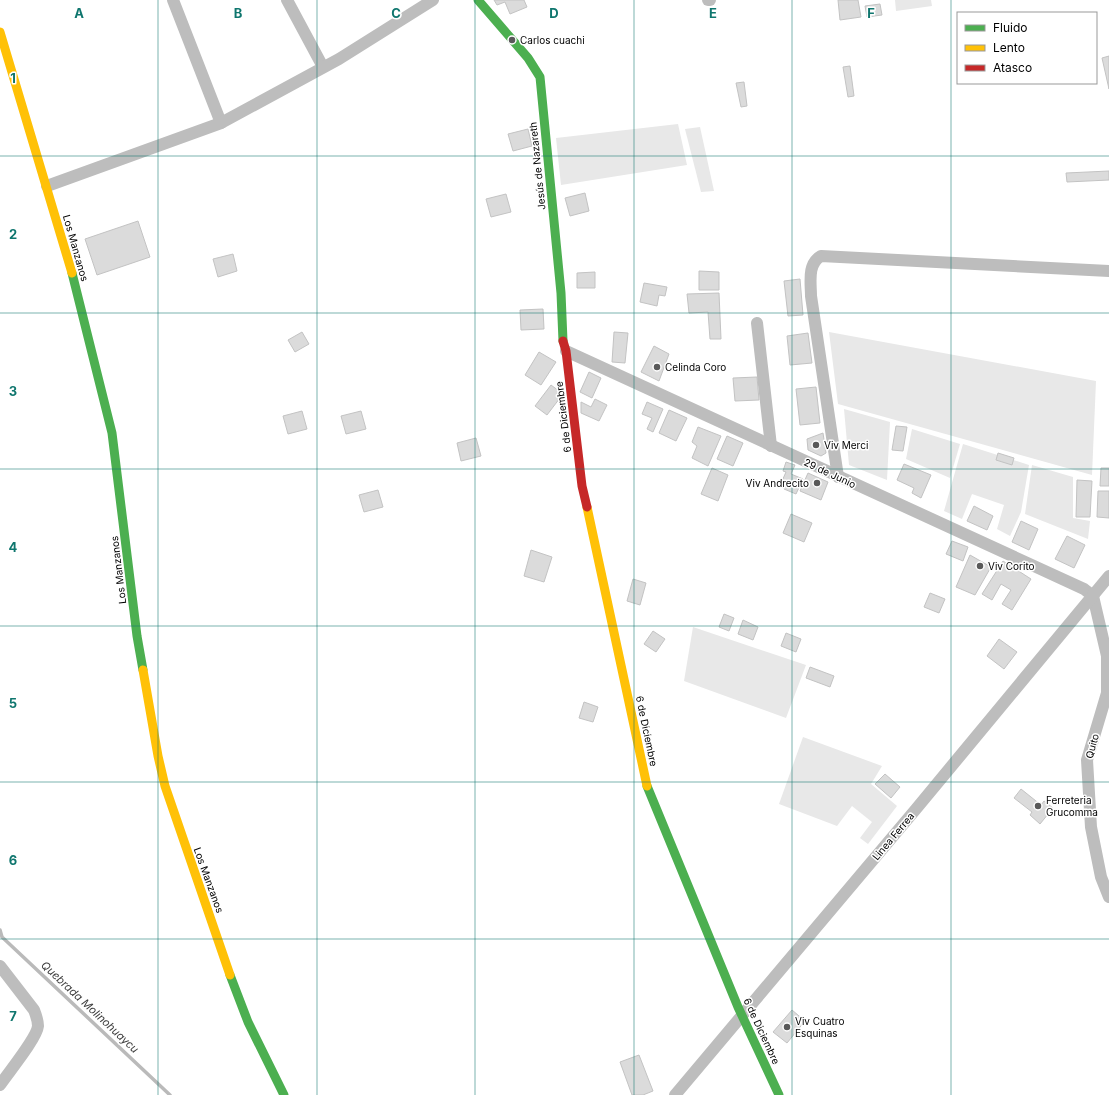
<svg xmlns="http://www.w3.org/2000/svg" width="1109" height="1095" viewBox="0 0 1109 1095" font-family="Inter,sans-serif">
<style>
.green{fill:#e8e8e8}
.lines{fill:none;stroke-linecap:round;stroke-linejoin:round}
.stream{stroke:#bababa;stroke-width:3.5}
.building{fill:#dbdbdb;stroke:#c3c3c3}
.street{stroke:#bdbdbd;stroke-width:12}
.fast{stroke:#4caf50;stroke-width:9}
.slow{stroke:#ffc107;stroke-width:9}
.jam{stroke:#c62828;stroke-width:9}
.grid{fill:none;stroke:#0f766e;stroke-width:1;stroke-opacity:0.55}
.poi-dot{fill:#595959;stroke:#fff;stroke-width:1.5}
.labels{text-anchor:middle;stroke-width:3;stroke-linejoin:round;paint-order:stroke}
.poi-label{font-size:10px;fill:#000;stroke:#fff;text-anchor:start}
.street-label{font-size:10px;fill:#000;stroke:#fff}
.water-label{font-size:11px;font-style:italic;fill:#3d3d3d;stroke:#fff}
.grid-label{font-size:13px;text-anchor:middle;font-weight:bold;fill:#0f766e;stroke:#fff;stroke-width:3;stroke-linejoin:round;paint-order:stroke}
</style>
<rect width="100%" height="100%" fill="#fff"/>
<g class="green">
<polygon points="895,0 931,0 932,6 896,11"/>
<polygon points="678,124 687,165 561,185 556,138"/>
<polygon points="700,127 714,191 701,192 685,129"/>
<polygon points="829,332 1096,381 1092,475 838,404"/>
<polygon points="844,409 890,422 887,480 849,465"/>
<polygon points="912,429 960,444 950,478 906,459"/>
<polygon points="963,444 1029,465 1021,512 1010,536 997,529 1004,505 972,494 962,519 944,511"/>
<polygon points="1032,465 1073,477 1073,518 1090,521 1088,539 1025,514"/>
<polygon points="693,627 806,665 786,718 684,681"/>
<polygon points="803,737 882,766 871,784 897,806 868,844 860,838 872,822 852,806 837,826 779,804"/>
</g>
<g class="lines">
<polyline class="stream" points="0,930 2,937 170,1095"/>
</g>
<g class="building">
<polygon points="494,0 524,0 527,7 510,14 505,2 497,5"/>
<polygon points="838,0 858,0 861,17 840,20"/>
<polygon points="880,4 882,15 867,17 865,6"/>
<polygon points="1109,56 1109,89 1102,58"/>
<polygon points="850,66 854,96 848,97 843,67"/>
<polygon points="744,82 747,106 741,107 736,83"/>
<polygon points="528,129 532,146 513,151 508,134"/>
<polygon points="1109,171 1109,180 1067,182 1066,173"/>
<polygon points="585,193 589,211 570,216 565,198"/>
<polygon points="506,194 511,212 491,217 486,199"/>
<polygon points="138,221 150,257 97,275 85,239"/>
<polygon points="233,254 237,271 218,277 213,259"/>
<polygon points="699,271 719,272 719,290 699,290"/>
<polygon points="595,272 595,288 577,288 577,273"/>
<polygon points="800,279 803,315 788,316 784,281"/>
<polygon points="644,283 667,287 665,296 659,295 657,306 640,302"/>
<polygon points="719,293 721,339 710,339 708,312 689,313 687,294"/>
<polygon points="543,309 544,329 521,330 520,310"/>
<polygon points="302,332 309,344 295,352 288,340"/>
<polygon points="614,332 628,333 625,363 612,362"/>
<polygon points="808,333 812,363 790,365 787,336"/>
<polygon points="654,346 669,354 659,381 641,372"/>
<polygon points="539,352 556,362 541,385 525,375"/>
<polygon points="589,372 601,378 592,398 580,392"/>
<polygon points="757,377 759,400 735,401 733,378"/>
<polygon points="551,385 563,394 547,415 535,406"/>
<polygon points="816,387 820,423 800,425 796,389"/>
<polygon points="595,399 607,405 599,421 581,413 581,402 591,407"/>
<polygon points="647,402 663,409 653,432 647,429 652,418 642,414"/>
<polygon points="669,410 687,418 676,441 659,433"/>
<polygon points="302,411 307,429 288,434 283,416"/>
<polygon points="361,411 366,429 346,434 341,416"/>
<polygon points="896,426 907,427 903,451 892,450"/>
<polygon points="698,427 721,436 708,466 692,458 697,446 692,442"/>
<polygon points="823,433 826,453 821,456 808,450 807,439"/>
<polygon points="727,436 743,443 733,466 717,459"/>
<polygon points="476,438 481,456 461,461 457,443"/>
<polygon points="998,453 1014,458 1012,465 996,460"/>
<polygon points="786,462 795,465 791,474 803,479 796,494 784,489 787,483 782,481 786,472 783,471"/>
<polygon points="904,464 931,475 921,498 912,493 914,488 897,480"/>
<polygon points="712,468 728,475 718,501 701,494"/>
<polygon points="1101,468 1109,468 1109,486 1100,486"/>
<polygon points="808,473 828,482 821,500 800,491"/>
<polygon points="1077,480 1092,481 1090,517 1076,517"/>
<polygon points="378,490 383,507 364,512 359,495"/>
<polygon points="1098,491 1109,491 1109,518 1097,517"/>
<polygon points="974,506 993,516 987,530 967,521"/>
<polygon points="791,514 812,523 804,542 783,533"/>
<polygon points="1021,521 1038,529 1029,550 1012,542"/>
<polygon points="1067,536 1085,545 1074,568 1055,559"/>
<polygon points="952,541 968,547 963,561 946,554"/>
<polygon points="531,550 552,557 544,582 524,576"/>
<polygon points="970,555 991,567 975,595 956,587"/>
<polygon points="1003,561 1031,579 1012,610 1002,604 1011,590 1001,584 992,600 982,594"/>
<polygon points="633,579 646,583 640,605 627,601"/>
<polygon points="930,593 945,599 939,613 924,607"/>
<polygon points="724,614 734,618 729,631 719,627"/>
<polygon points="743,620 758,627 753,640 738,634"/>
<polygon points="653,631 665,639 656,652 644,644"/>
<polygon points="786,633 801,639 796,652 781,646"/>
<polygon points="999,639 1017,652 1004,669 987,656"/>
<polygon points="810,667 834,676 830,687 806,678"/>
<polygon points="584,702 598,707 593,722 579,718"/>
<polygon points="885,774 900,787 891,798 875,784"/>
<polygon points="1021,789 1041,805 1044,801 1053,808 1040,824 1030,815 1032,812 1014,798"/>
<polygon points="792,1010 805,1021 787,1043 773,1032"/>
<polygon points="639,1055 653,1091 643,1095 632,1095 620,1062"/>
</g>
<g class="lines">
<g class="street">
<polyline points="173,0 221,123"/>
<polyline points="287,0 323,67"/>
<polyline points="708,0 710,0"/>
<polyline points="47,186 221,123 339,59 433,0"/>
<polyline points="757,323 771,446"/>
<polyline points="566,351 1084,589 1093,596"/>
<path d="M838,477L811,296C811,283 807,264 821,256L1109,271"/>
<polyline points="1093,596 1107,656 1107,693 1087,760 1091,827 1101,877 1109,897"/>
<path d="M0,966L34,1010C36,1015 38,1020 38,1026C37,1038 8,1073 0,1085"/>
<polyline points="675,1095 916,809 1109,576"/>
</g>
<g class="fast">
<polyline points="478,0 528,58 540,77 561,293 563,341"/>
<polyline points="72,273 112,433 137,636 143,670"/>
<polyline points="647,786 738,1007 779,1095"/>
<polyline points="230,975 248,1022 284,1095"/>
</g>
<g class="slow">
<polyline points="0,32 72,273"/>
<polyline points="587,507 647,786"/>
<polyline points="143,670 158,756 165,786 230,975"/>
</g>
<polyline class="jam" points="563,341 566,351 582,486 587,507"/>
</g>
<path class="grid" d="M158,0V1095M317,0V1095M475,0V1095M634,0V1095M792,0V1095M951,0V1095M0,156H1109M0,313H1109M0,469H1109M0,626H1109M0,782H1109M0,939H1109"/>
<g class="poi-dot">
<circle cx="512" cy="40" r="4"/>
<circle cx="657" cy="367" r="4"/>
<circle cx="816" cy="445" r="4"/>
<circle cx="817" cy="483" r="4"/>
<circle cx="980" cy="566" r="4"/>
<circle cx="1038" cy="806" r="4"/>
<circle cx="787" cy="1027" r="4"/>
</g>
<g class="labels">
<g class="poi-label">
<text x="520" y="44">Carlos cuachi</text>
<text x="665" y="371">Celinda Coro</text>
<text x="824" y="449">Viv Merci</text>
<text x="809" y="487" text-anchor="end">Viv Andrecito</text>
<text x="988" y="570">Viv Corito</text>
<text x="1046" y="804">Ferreteria<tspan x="1046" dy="12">Grucomma</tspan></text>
<text x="795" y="1025">Viv Cuatro<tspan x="795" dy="12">Esquinas</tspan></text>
</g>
<g class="street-label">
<text transform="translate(537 166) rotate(-96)" y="4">Jesús de Nazareth</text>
<text transform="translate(76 248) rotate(74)" y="4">Los Manzanos</text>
<text transform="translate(563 417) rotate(-97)" y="4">6 de Diciembre</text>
<text transform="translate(830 473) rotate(25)" y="4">29 de Junio</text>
<text transform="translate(118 570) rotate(-97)" y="4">Los Manzanos</text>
<text transform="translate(647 731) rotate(78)" y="4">6 de Diciembre</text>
<text transform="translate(1092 746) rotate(-75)" y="4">Quito</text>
<text transform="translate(893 836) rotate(-50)" y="4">Linea Ferrea</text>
<text transform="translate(209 880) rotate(70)" y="4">Los Manzanos</text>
<text transform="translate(762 1031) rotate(65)" y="4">6 de Diciembre</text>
</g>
<g class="water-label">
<text transform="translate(90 1007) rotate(43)" y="4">Quebrada Molinohuaycu</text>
</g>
</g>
<g class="grid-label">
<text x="79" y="18">A</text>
<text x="238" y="18">B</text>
<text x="396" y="18">C</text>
<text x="554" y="18">D</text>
<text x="713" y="18">E</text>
<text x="871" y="18">F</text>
<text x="13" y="83">1</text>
<text x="13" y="239">2</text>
<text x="13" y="396">3</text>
<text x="13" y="552">4</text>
<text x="13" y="708">5</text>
<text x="13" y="865">6</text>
<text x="13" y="1021">7</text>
</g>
<rect x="957" y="12" width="140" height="72" fill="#ffffff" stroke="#999999"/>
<rect x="965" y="25" width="20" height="6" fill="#4caf50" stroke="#999999"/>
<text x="993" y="32" font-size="12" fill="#000000">Fluido</text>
<rect x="965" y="45" width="20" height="6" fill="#ffc107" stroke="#999999"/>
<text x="993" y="52" font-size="12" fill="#000000">Lento</text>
<rect x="965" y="65" width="20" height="6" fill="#c62828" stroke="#999999"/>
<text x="993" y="72" font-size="12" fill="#000000">Atasco</text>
</svg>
